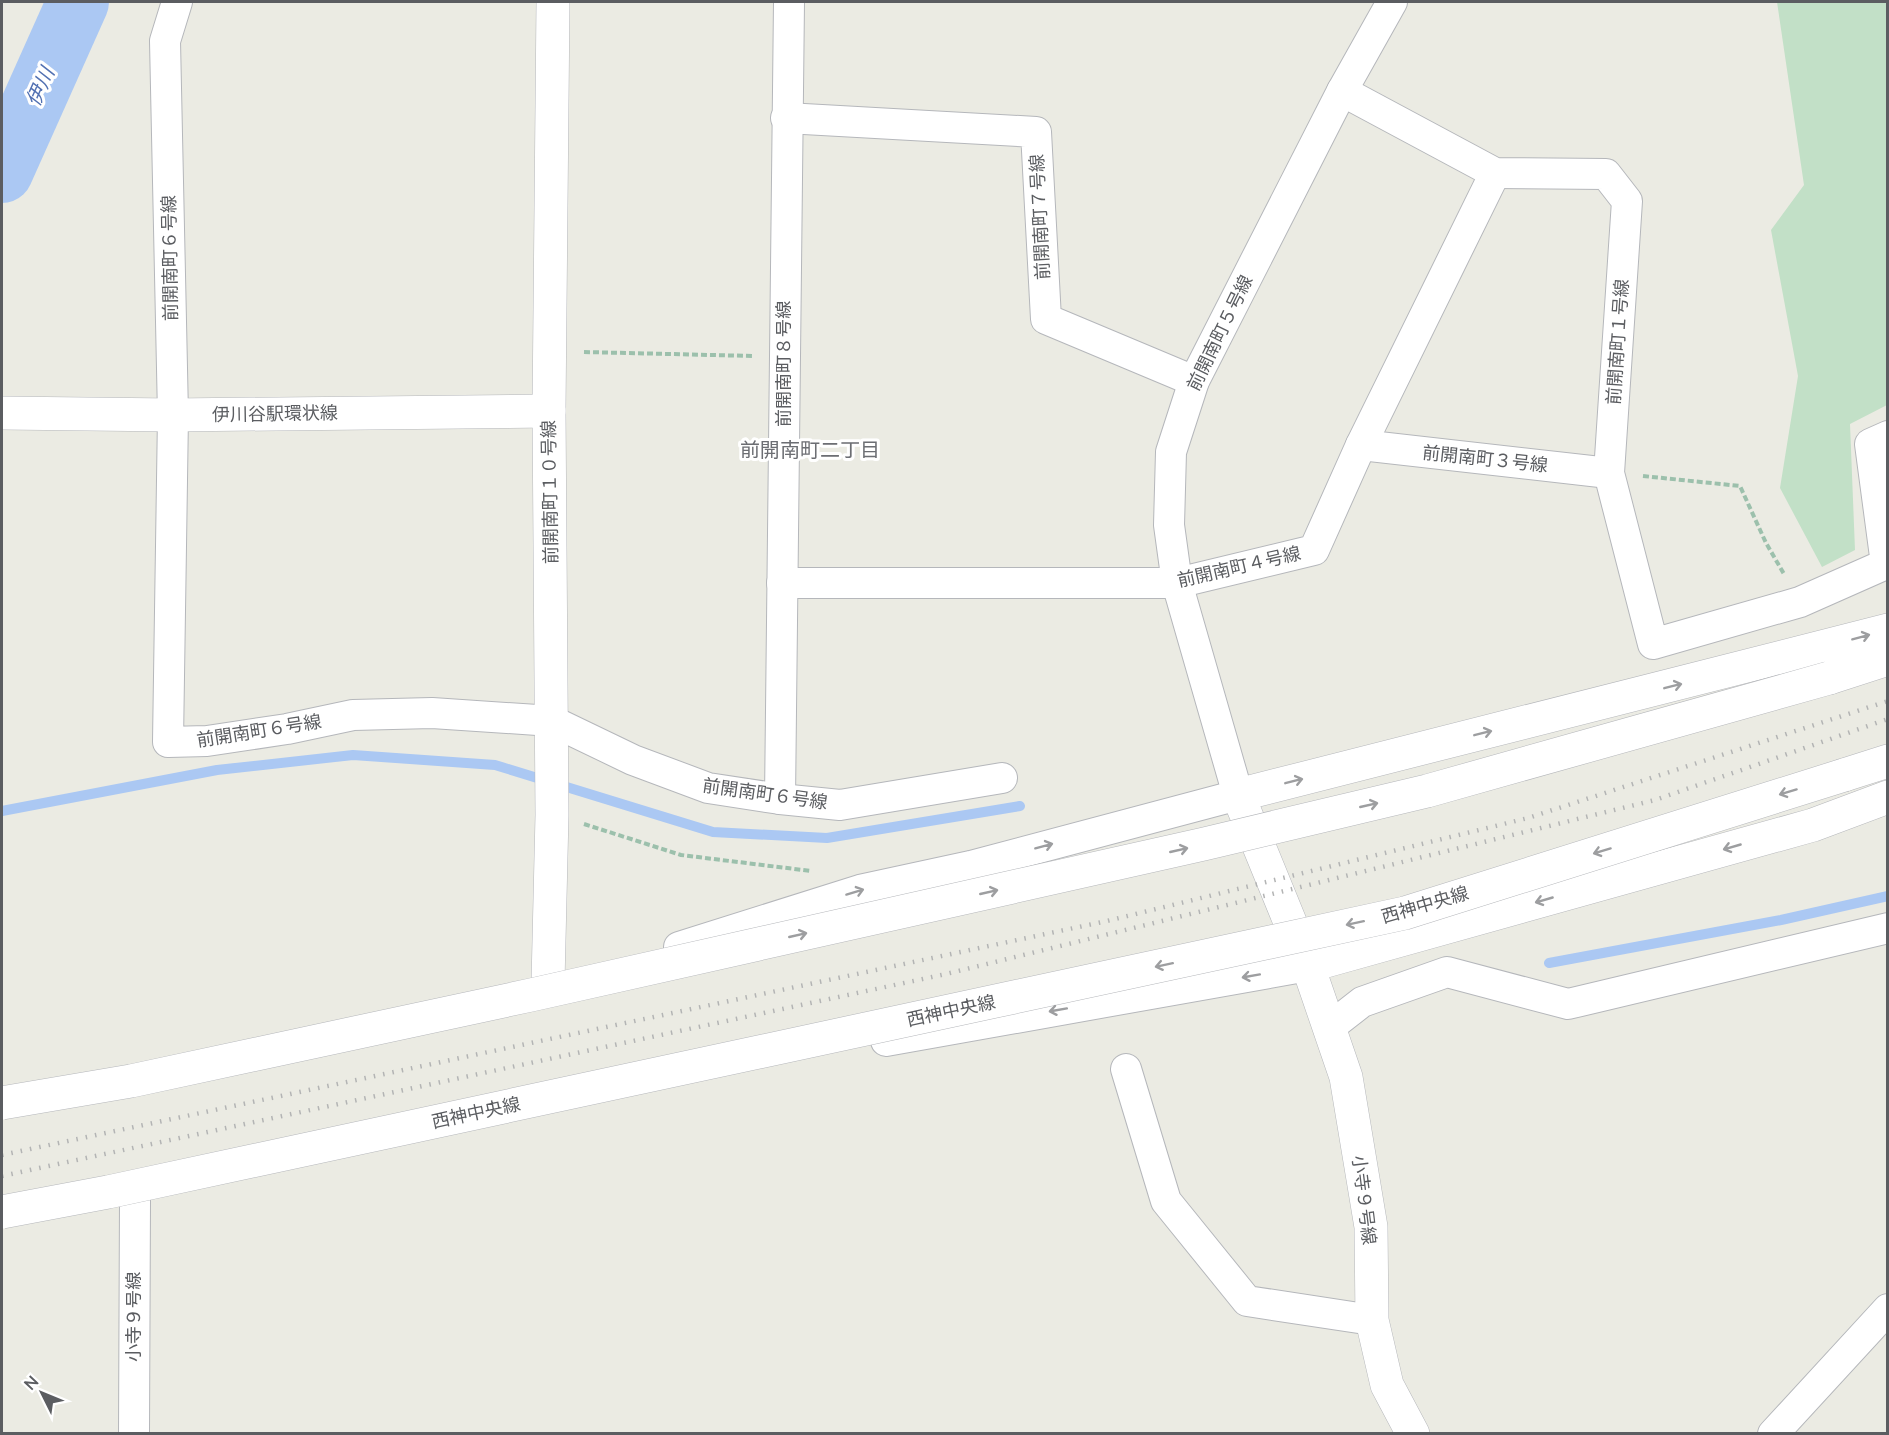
<svg xmlns="http://www.w3.org/2000/svg" width="1889" height="1435" viewBox="0 0 1889 1435" font-family="Lato,'Noto Sans JP',sans-serif">
<style>
.green{fill:#c2e0c7}
.lines{fill:none;stroke-linecap:round;stroke-linejoin:round}
.stream{stroke:#abc8f3;stroke-width:10}
.river{stroke:#abc8f3;stroke-width:62}
.minor-casing{stroke:#b5b7bb;stroke-width:32}
.tertiary-casing{stroke:#b5b7bb;stroke-width:34}
.path{stroke:#9cc0ac;stroke-width:4;stroke-dasharray:6 3;stroke-linecap:butt}
.minor{stroke:#fff;stroke-width:30}
.tertiary{stroke:#fff;stroke-width:33}
.rail{stroke:#b3b4b4;stroke-width:4.5;stroke-dasharray:1.5 8;stroke-linecap:butt}
.tertiary-bridge-casing{stroke:#b5b7bb;stroke-width:34;stroke-linecap:butt}
.tertiary-bridge{stroke:#fff;stroke-width:33}
.oneway{stroke:#9d9ea0}
.labels{text-anchor:middle;stroke-width:6;stroke-linejoin:round;paint-order:stroke}
.street-label{font-size:18px;fill:#5b5d61;stroke:#fff}
.water-label{font-size:20px;font-style:italic;fill:#5271b2;stroke:#fff}
.neighbourhood-label{font-size:20px;fill:#6c6e73;stroke:#fff}
</style>
<rect width="100%" height="100%" fill="#ebebe3"/>
<polygon class="green" points="1777,2 1887,2 1887,405 1850,424 1855,550 1822,567 1780,488 1798,376 1771,230 1804,185"/>
<g class="lines">
<g class="stream">
<polyline points="2,811 217,770 353,755 495,765 713,832 827,838 1020,806"/>
<polyline points="1549,963 1781,920 1888,896"/>
</g>
<polyline class="river" points="2,172 78,2"/>
<defs>
<g id="minor">
<polyline points="177,2 165,41 173,415 168,742 207,741 287,729 353,715 432,713 552,721 633,760 708,788 780,799 840,805 1002,778"/>
<polyline points="1342,91 1495,173 1606,174 1627,201 1609,473 1653,644 1800,602 1886,564 1870,444 1888,436"/>
<polyline points="786,118 1036,132 1046,319 1194,381"/>
<polyline points="1361,445 1609,473"/>
<polyline points="782,583 1177,583 1314,550 1361,445 1495,173"/>
<polyline points="780,799 789,2"/>
<polyline points="679,947 860,890 971,866 1238,795 1177,583 1169,525 1171,452 1194,381 1342,91 1392,2"/>
<polyline points="1330,1027 1362,1002 1447,972 1568,1004 1888,928"/>
<polyline points="886,1041 1308,966"/>
<polyline points="1126,1069 1166,1201 1247,1301 1372,1320"/>
<polyline points="134,1434 135,1201"/>
<polyline points="1773,1434 1888,1309"/>
</g>
<g id="tertiary">
<polyline points="2,413 173,415 549,411"/>
<polyline points="1829,678 1888,659"/>
<polyline points="1844,775 1888,761"/>
<polyline points="1308,966 1813,825 1888,797"/>
<polyline points="548,982 552,815 549,411 553,2"/>
<polyline points="1413,1434 1387,1385 1372,1320 1371,1227 1346,1077 1308,966 1238,795 1888,630"/>
</g>
</defs>
<use href="#minor" class="minor-casing"/>
<use href="#tertiary" class="tertiary-casing"/>
<g class="path">
<polyline points="584,352 754,356"/>
<polyline points="1643,476 1740,486 1766,543 1784,574"/>
<polyline points="584,824 681,855 811,871"/>
</g>
<use href="#minor" class="minor"/>
<use href="#tertiary" class="tertiary"/>
<g class="rail">
<polyline points="2,1155 1107,921 1528,818 1888,701"/>
<polyline points="2,1176 946,974 1655,800 1888,719"/>
</g>
<defs>
<g id="tertiary-bridge">
<polyline points="2,1103 131,1081 531,995 1204,844 1427,791 1829,678"/>
<polyline points="2,1212 108,1192 1405,913 1844,775"/>
</g>
</defs>
<use href="#tertiary-bridge" class="tertiary-bridge-casing"/>
<use href="#tertiary-bridge" class="tertiary-bridge"/>
</g>
<defs><path id="oneway-shaft" d="M-6 0H5M1.5-3L5.5 0L1.5 3" fill="none" stroke-width="1.6" stroke-linecap="round" stroke-linejoin="round" transform="scale(1.5)"/></defs>
<g class="oneway">
<use href="#oneway-shaft" transform="translate(1861 637) rotate(-15)"/>
<use href="#oneway-shaft" transform="translate(1673 686) rotate(-14)"/>
<use href="#oneway-shaft" transform="translate(1483 733) rotate(-14)"/>
<use href="#oneway-shaft" transform="translate(1294 781) rotate(-14)"/>
<use href="#oneway-shaft" transform="translate(1788 792) rotate(163)"/>
<use href="#oneway-shaft" transform="translate(1369 805) rotate(-13)"/>
<use href="#oneway-shaft" transform="translate(1044 846) rotate(-15)"/>
<use href="#oneway-shaft" transform="translate(1732 847) rotate(164)"/>
<use href="#oneway-shaft" transform="translate(1179 850) rotate(-13)"/>
<use href="#oneway-shaft" transform="translate(1602 851) rotate(163)"/>
<use href="#oneway-shaft" transform="translate(855 892) rotate(-17)"/>
<use href="#oneway-shaft" transform="translate(989 892) rotate(-13)"/>
<use href="#oneway-shaft" transform="translate(1544 900) rotate(164)"/>
<use href="#oneway-shaft" transform="translate(1355 923) rotate(168)"/>
<use href="#oneway-shaft" transform="translate(798 935) rotate(-13)"/>
<use href="#oneway-shaft" transform="translate(1164 965) rotate(168)"/>
<use href="#oneway-shaft" transform="translate(1251 976) rotate(170)"/>
<use href="#oneway-shaft" transform="translate(1058 1010) rotate(170)"/>
</g>
<g class="labels">
<g class="street-label">
<text transform="translate(1040 217) rotate(-93)" y="6">前開南町７号線</text>
<text transform="translate(170 258) rotate(-91)" y="6">前開南町６号線</text>
<text transform="translate(1220 333) rotate(-64)" y="6">前開南町５号線</text>
<text transform="translate(1618 342) rotate(-86)" y="6">前開南町１号線</text>
<text transform="translate(784 364) rotate(-90)" y="6">前開南町８号線</text>
<text transform="translate(275 414) rotate(-1)" y="6">伊川谷駅環状線</text>
<text transform="translate(1485 459) rotate(6)" y="6">前開南町３号線</text>
<text transform="translate(550 492) rotate(-91)" y="6">前開南町１０号線</text>
<text transform="translate(1239 567) rotate(-13)" y="6">前開南町４号線</text>
<text transform="translate(259 731) rotate(-9)" y="6">前開南町６号線</text>
<text transform="translate(765 794) rotate(8)" y="6">前開南町６号線</text>
<text transform="translate(1425 905) rotate(-16)" y="6">西神中央線</text>
<text transform="translate(951 1011) rotate(-12)" y="6">西神中央線</text>
<text transform="translate(476 1113) rotate(-12)" y="6">西神中央線</text>
<text transform="translate(1364 1200) rotate(83)" y="6">小寺９号線</text>
<text transform="translate(134 1317) rotate(-90)" y="6">小寺９号線</text>
</g>
<g class="water-label">
<text transform="translate(40 87) rotate(-66)" y="7">伊川</text>
</g>
<g class="neighbourhood-label">
<text x="810" y="457">前開南町二丁目</text>
</g>
</g>
<rect width="1889" height="1435" fill="none" stroke="#5b5d61" stroke-width="6"/>
<g transform="translate(42 1393) rotate(313)" stroke="#ffffff" stroke-width="4.5" paint-order="stroke">
<path d="M0-4.5L10 22L0 15L-10 22Z" fill="#5b5d61"/>
<text y="-9" font-size="16" font-weight="bold" text-anchor="middle" fill="#5b5d61">N</text>
</g>
</svg>
